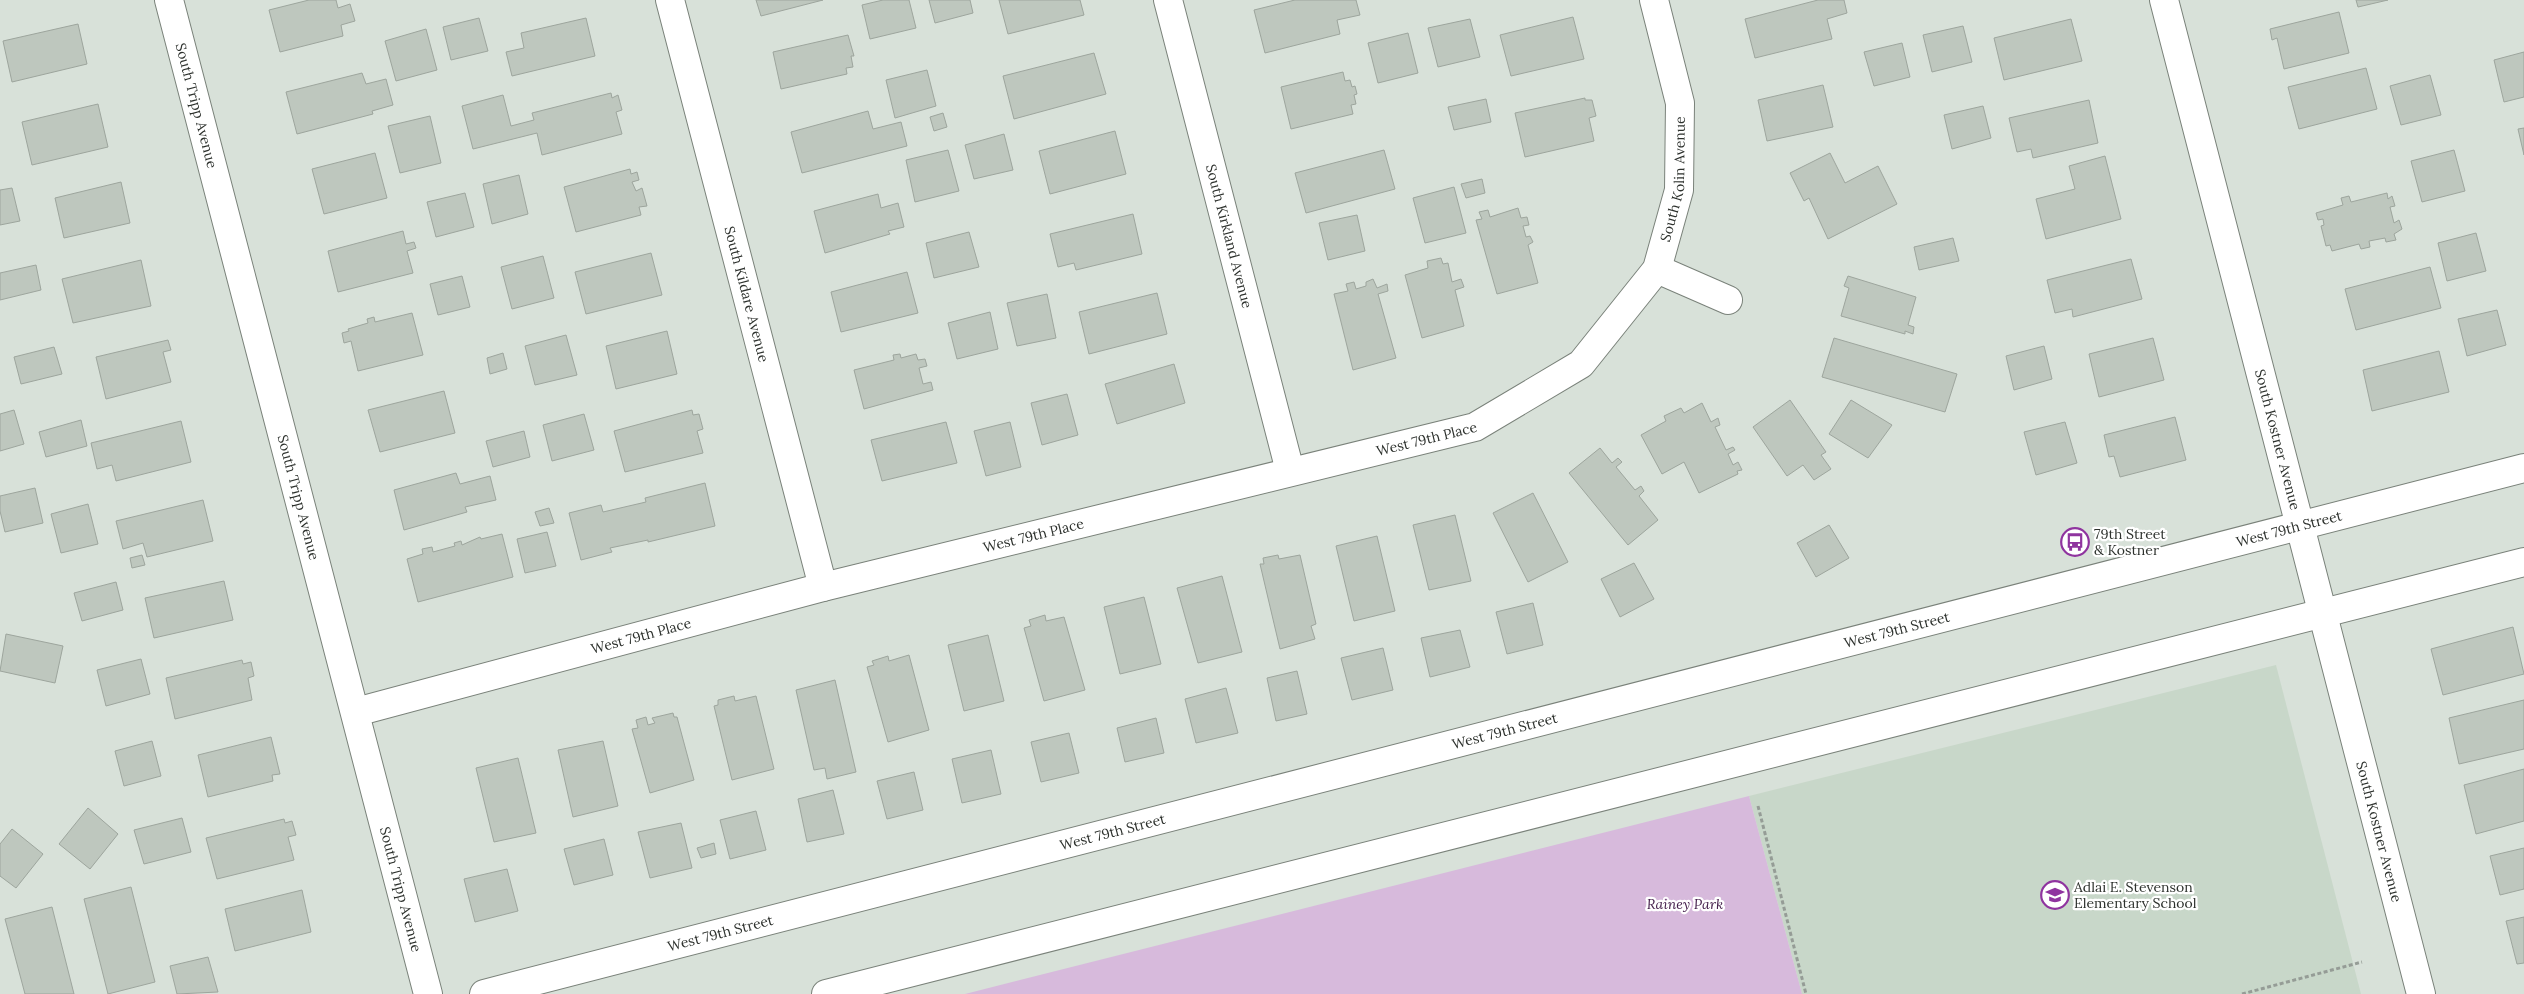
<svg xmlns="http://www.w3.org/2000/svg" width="2524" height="994" viewBox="0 0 2524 994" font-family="Lora,serif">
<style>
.built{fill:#c8d7c9}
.green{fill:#d7badc}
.building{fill:#bec7be;stroke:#9da59d}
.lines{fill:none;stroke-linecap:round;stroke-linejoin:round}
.minor-casing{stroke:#7a827a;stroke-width:30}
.major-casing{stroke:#7a827a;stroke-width:30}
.path{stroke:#959c96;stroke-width:3;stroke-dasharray:4 2.5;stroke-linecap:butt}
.minor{stroke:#fff;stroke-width:28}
.major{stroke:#fff;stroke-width:28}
.labels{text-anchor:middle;stroke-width:4.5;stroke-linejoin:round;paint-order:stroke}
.street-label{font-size:14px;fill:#2d312d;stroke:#fff}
.poi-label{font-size:14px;fill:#2d312d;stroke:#fff;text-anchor:start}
.park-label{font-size:14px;font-style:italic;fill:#46214d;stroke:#fff}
</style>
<rect width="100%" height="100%" fill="#d8e1d9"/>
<polygon class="built" points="2276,665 2361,994 1802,994 1749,796"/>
<polygon class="green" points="1749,796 1802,994 965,994"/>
<g class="building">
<polygon points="309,0 336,0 338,8 350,4 355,21 341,25 343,36 280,52 269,10"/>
<polygon points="756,0 823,0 761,16"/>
<polygon points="883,0 909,0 916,28 870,39 862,5"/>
<polygon points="929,0 970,0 973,13 935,23"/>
<polygon points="999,0 1080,0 1084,15 1008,34"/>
<polygon points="1295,0 1356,0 1360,15 1337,20 1340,34 1265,53 1254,10"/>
<polygon points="1818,0 1844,0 1847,13 1827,19 1832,39 1755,58 1745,19"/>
<polygon points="2356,0 2388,0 2358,7"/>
<polygon points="2339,12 2349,53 2284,69 2277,38 2272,40 2270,29"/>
<polygon points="1573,17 1584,59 1511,76 1500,35"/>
<polygon points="479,18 488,51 451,60 443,27"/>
<polygon points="586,18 595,56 512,76 506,52 524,48 521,33"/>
<polygon points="1470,19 1480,57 1438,67 1428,28"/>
<polygon points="2071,19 2082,61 2004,80 1994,38"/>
<polygon points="78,24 87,64 12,82 3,41"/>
<polygon points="1963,26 1972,62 1932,72 1923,35"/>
<polygon points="426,29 437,70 396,81 385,41"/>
<polygon points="1408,33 1418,73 1378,83 1368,43"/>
<polygon points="848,35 854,56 851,56 853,67 846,68 847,74 781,89 773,52"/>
<polygon points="1902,43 1910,77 1874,86 1864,52"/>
<polygon points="2524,52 2524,97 2504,102 2494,60"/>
<polygon points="1094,53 1106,94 1014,119 1003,76"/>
<polygon points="2366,68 2377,109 2299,129 2288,87"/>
<polygon points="927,70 936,106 895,118 886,80"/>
<polygon points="1343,72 1345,81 1350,80 1352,87 1355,86 1357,94 1354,95 1356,104 1351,105 1353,114 1291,129 1281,87"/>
<polygon points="362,73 366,84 386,79 393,105 372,111 373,114 297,134 286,92"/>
<polygon points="2430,75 2441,115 2401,125 2390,86"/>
<polygon points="1823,85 1833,127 1767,141 1758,100"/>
<polygon points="611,93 612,98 618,95 622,110 616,112 622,134 542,155 537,133 473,149 462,106 503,95 511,126 534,120 532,113"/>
<polygon points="1585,98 1585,100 1592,100 1596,116 1589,118 1594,141 1525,157 1515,113"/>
<polygon points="1486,99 1491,122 1454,130 1448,107"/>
<polygon points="2089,100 2098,143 2033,158 2031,149 2017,152 2009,118"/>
<polygon points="98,104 108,147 32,165 22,122"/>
<polygon points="1983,106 1991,138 1952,149 1944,115"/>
<polygon points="868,111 873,129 901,122 907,146 802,173 791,132"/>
<polygon points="943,113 947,127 934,131 930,117"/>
<polygon points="430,116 441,163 400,173 388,126"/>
<polygon points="2524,128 2524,155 2518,129"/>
<polygon points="1115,131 1126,174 1050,194 1039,151"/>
<polygon points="1004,134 1013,170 974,179 965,145"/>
<polygon points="948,150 959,191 915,202 906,160"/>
<polygon points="1384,150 1395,189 1306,213 1295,173"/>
<polygon points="2454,150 2465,191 2422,202 2411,161"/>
<polygon points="375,153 387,198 324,214 312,169"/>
<polygon points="1830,153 1845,183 1878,166 1897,204 1828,239 1809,198 1804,201 1790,173"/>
<polygon points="2105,156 2121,219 2046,239 2036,199 2075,189 2069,166"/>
<polygon points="630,169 631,174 637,172 639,180 632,182 636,191 642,188 647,206 639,207 641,215 576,232 564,187"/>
<polygon points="519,175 528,214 492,224 483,184"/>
<polygon points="1482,179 1485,193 1466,198 1461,184"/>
<polygon points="121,182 130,223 64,238 55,198"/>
<polygon points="1454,187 1466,233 1425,243 1413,198"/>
<polygon points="12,188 20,221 0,225 0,190"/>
<polygon points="465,193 474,227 436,237 427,202"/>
<polygon points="2387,193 2388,199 2392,196 2395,206 2390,207 2394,223 2399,220 2402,229 2394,234 2396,240 2386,242 2385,238 2369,241 2370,247 2361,249 2359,244 2332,251 2330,245 2326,246 2321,226 2324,225 2323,219 2318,220 2316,213 2343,205 2341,198 2349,196 2351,202"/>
<polygon points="878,194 881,208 898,203 904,227 888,231 890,234 825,253 814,211"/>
<polygon points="1518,208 1521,218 1527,217 1529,225 1523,226 1526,237 1530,236 1533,242 1528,245 1538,283 1497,294 1476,220 1482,219 1479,212 1488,210 1490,217"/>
<polygon points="1133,214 1142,254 1076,270 1074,263 1058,267 1050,234"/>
<polygon points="1357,215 1365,251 1328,260 1319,223"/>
<polygon points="403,231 406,244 414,242 416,248 407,251 413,273 338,292 328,251"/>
<polygon points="969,232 979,267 934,278 926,243"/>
<polygon points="2476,233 2486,271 2447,281 2438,243"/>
<polygon points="1953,238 1959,261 1919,270 1914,247"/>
<polygon points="651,253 662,295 586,314 575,272"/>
<polygon points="543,256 554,298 512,309 501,267"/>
<polygon points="1441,258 1443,264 1448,263 1452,282 1461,279 1464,287 1455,290 1464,326 1422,338 1405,275 1428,268 1427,261"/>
<polygon points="2131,259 2142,299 2073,317 2072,309 2055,313 2047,280"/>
<polygon points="141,260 151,306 73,323 62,279"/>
<polygon points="36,265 41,290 0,300 0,273"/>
<polygon points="2430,267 2441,308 2356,330 2345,289"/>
<polygon points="907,272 918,313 841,332 831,292"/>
<polygon points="462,276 470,307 438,315 430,284"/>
<polygon points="1848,276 1916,297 1908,325 1914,327 1913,334 1905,331 1905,334 1841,316 1849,288 1844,286"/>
<polygon points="1373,279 1377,288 1387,284 1388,291 1378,294 1396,358 1353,370 1334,294 1348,291 1346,284 1354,282 1356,289 1366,286 1366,282"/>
<polygon points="1157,293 1167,334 1089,354 1079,312"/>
<polygon points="1047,294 1056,338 1017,346 1007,303"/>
<polygon points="2497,310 2506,345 2467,356 2458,319"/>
<polygon points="990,312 998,349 957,359 948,323"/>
<polygon points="412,313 423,355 358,371 351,341 344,343 342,333 349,331 348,329 368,323 367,319 374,317 375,322"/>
<polygon points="667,331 677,374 616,389 606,346"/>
<polygon points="566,335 577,375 535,385 525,346"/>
<polygon points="1834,338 1957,374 1945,412 1822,377"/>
<polygon points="2153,338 2164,380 2099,397 2089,354"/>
<polygon points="168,340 171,350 163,352 171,382 106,399 96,357"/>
<polygon points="2044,346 2052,379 2014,390 2006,356"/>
<polygon points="54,347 62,374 21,384 14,357"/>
<polygon points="2439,351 2449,392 2372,411 2363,370"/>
<polygon points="503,353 507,369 490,374 487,358"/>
<polygon points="900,354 901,358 916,354 918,360 925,359 927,366 919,368 923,384 931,382 933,390 864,409 854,370 894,360 893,355"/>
<polygon points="1174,364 1185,403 1117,424 1105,384"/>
<polygon points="444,391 455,433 380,452 368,410"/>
<polygon points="1067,394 1078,435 1042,445 1031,403"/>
<polygon points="1790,400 1826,452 1821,455 1831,469 1814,480 1803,465 1787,476 1753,427"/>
<polygon points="1851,400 1892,425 1868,458 1829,434"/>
<polygon points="1702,403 1711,422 1718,418 1720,425 1715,427 1726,450 1733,447 1735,450 1728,454 1733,465 1738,462 1742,470 1737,471 1738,474 1699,493 1684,462 1662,474 1641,435 1666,421 1664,416 1681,408 1684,413"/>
<polygon points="14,410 24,444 0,451 0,414"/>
<polygon points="692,410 693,415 699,414 703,429 697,431 703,453 625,472 614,431"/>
<polygon points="584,414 594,450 552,461 543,425"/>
<polygon points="2175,417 2186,460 2120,477 2114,456 2109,457 2104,435"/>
<polygon points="81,420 87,446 46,457 39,432"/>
<polygon points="181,421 191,462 116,481 112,465 97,469 91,443"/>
<polygon points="946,422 957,463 882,481 871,440"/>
<polygon points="1010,422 1021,467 986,476 974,431"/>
<polygon points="2065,422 2077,463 2036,475 2024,432"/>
<polygon points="524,431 530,457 493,467 486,441"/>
<polygon points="1600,448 1612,463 1618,458 1622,462 1616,467 1635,490 1641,486 1644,491 1639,496 1658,520 1628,545 1569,473"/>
<polygon points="456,473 460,484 490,476 496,500 465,507 467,512 404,530 394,490"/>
<polygon points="705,483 715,526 648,542 648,540 610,548 612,552 581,560 569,513 601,505 603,512 646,502 645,498"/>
<polygon points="35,488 43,523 5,532 0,511 0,496"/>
<polygon points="1533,493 1568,562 1528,582 1493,513"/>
<polygon points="203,500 213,541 147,557 143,543 123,549 116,521"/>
<polygon points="88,504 98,544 61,553 51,514"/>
<polygon points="549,508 554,523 540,526 535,512"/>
<polygon points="1455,515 1471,581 1429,590 1413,525"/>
<polygon points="1829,525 1849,558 1816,577 1797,543"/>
<polygon points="547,532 556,566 525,573 517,539"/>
<polygon points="502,534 513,577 418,602 407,559 423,554 422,549 432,547 433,552 455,546 454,543 461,541 462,545 480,537 481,539"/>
<polygon points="1377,536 1395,611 1354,621 1336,546"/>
<polygon points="142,555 145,565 132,568 130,558"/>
<polygon points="1278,555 1279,559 1300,555 1316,624 1311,626 1315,639 1280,649 1260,564 1264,564 1263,558"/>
<polygon points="1634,563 1654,599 1620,617 1601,579"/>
<polygon points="1222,576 1242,652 1198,663 1177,588"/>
<polygon points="224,581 233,620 154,638 145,598"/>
<polygon points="116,582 123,610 82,621 74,593"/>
<polygon points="1144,597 1161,664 1120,674 1104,607"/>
<polygon points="1533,603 1543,645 1507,654 1496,612"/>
<polygon points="1045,615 1046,621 1064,617 1085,690 1044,701 1024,628 1031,626 1029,620"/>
<polygon points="2513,627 2524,674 2443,695 2431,649"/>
<polygon points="1460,630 1470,667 1430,677 1421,638"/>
<polygon points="6,634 63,646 55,683 0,671"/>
<polygon points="988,635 1004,701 964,711 948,645"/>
<polygon points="1383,648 1393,690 1352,700 1341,658"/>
<polygon points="909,655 929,730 888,742 867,667 874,665 872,661 888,656 889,661"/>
<polygon points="141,659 150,694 106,706 97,670"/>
<polygon points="242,660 243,664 251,662 254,676 248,678 252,700 175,719 166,678"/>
<polygon points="1297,671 1307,714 1276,721 1267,678"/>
<polygon points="835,680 856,772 827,779 825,768 814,770 796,690"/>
<polygon points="1226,688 1238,733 1196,743 1185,699"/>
<polygon points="734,696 735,701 756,696 774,769 732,780 714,706 718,705 718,700"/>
<polygon points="2524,700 2524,749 2459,764 2449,718"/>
<polygon points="673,713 674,717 677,717 694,780 650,793 632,729 638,728 636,720 646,717 648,725 655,723 652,718"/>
<polygon points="1156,718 1164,753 1125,762 1117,728"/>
<polygon points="1069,733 1079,773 1041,782 1031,742"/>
<polygon points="271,737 280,774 272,775 273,781 208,797 198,755"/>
<polygon points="152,741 161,776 124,786 115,751"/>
<polygon points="603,741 618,806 573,817 558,750"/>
<polygon points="991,750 1001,794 962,803 952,759"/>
<polygon points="518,758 536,833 494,842 476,768"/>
<polygon points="2524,769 2524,821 2476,834 2464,785"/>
<polygon points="914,772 923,810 887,819 877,781"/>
<polygon points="833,790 844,834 807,842 798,799"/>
<polygon points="88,808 118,834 90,869 59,844"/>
<polygon points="756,811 766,850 730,859 720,820"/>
<polygon points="182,818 191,852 144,864 134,830"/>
<polygon points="284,819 285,823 292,821 296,835 288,837 294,860 217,879 206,838"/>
<polygon points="681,823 692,868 650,878 638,832"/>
<polygon points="12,829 43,854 16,888 0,876 0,844"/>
<polygon points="604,839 613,875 574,885 564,849"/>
<polygon points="714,843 716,854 701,858 697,848"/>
<polygon points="2524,848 2524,889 2500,895 2490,856"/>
<polygon points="507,869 518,911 475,922 464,879"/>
<polygon points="131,887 155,982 108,994 84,899"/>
<polygon points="302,890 311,932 235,951 225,909"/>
<polygon points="52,907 74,994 25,994 5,919"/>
<polygon points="2524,917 2524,963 2517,964 2506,921"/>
<polygon points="208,957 218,992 177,994 170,966"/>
</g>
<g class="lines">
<defs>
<g id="minor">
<path id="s1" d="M169,0L428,994"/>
<path id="s2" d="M670,0L823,587"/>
<path id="s3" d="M1168,0L1290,471"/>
<path id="s4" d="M2164,0L2421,994"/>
<polyline points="1657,269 1728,300"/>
<path id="s5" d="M356,712L823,587L1475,427L1581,364L1657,269L1679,190L1680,103L1654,0"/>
</g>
<g id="major">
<path id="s6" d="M484,994L2524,468"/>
<polyline points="826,994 2524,562"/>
</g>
</defs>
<use href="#minor" class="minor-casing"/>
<use href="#major" class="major-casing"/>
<g class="path">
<polyline points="1758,806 1806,994"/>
<polyline points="2242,994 2362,962"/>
</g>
<use href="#minor" class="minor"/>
<use href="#major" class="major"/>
</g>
<defs>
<symbol id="bus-ring" viewBox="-11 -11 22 22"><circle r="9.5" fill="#fff" stroke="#8f349f" stroke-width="1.5"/><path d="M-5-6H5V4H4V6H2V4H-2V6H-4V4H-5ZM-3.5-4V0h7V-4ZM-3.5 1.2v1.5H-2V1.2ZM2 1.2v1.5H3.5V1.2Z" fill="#8f349f"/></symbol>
<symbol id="school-ring" viewBox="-11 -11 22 22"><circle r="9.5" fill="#fff" stroke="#8f349f" stroke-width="1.5"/><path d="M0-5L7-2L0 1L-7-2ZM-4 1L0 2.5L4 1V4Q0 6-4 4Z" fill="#8f349f"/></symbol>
</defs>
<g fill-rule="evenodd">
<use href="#bus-ring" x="2059" y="526" width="32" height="32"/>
<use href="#school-ring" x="2039" y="879" width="32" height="32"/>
</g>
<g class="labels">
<g class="street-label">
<text dy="5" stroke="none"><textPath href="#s1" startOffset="109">South Tripp Avenue</textPath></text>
<text dy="5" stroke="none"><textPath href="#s5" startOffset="1492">South Kolin Avenue</textPath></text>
<text dy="5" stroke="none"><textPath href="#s3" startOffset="244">South Kirkland Avenue</textPath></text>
<text dy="5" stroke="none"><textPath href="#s2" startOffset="304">South Kildare Avenue</textPath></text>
<text dy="5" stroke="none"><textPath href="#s5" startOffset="1105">West 79th Place</textPath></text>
<text dy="5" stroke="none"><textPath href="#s4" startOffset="454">South Kostner Avenue</textPath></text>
<text dy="5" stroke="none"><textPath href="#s1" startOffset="514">South Tripp Avenue</textPath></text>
<text dy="5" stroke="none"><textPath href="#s6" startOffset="1864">West 79th Street</textPath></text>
<text dy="5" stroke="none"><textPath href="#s5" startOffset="700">West 79th Place</textPath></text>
<text dy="5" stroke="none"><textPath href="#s6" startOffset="1459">West 79th Street</textPath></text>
<text dy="5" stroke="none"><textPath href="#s5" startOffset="295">West 79th Place</textPath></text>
<text dy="5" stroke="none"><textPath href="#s6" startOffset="1054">West 79th Street</textPath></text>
<text dy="5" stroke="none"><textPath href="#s4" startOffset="859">South Kostner Avenue</textPath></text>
<text dy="5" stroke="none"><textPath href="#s6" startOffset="649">West 79th Street</textPath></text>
<text dy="5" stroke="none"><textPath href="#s1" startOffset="919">South Tripp Avenue</textPath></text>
<text dy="5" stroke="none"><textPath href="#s6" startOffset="244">West 79th Street</textPath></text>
</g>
<g class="poi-label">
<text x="2094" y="539">79th Street<tspan x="2094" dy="16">&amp; Kostner</tspan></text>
<text x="2074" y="892">Adlai E. Stevenson<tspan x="2074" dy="16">Elementary School</tspan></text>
</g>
<g class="park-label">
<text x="1685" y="909">Rainey Park</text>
</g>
</g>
</svg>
